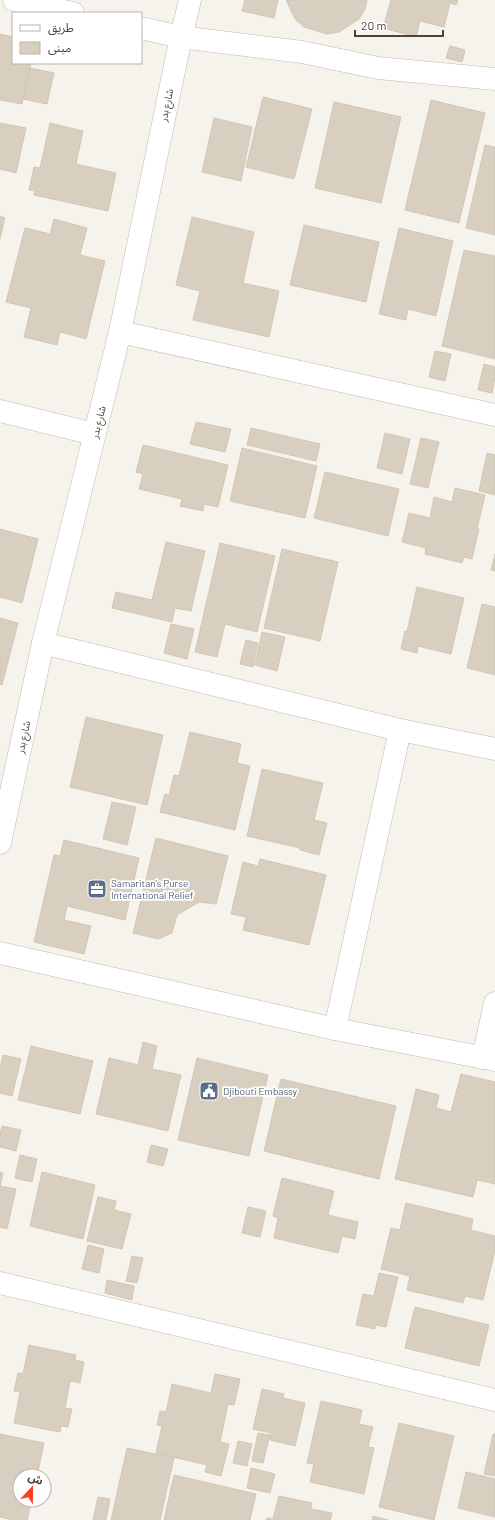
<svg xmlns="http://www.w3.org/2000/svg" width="495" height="1520" viewBox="0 0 495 1520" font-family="Barlow,'Noto Sans Arabic',sans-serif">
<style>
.building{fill:#d8cfc1;stroke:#d3c7b4}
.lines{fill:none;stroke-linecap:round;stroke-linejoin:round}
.minor-casing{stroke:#c2bbae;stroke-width:23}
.tertiary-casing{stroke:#c2bbae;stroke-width:23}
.minor{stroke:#fff;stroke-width:22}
.tertiary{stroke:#fff;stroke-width:22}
.labels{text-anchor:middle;stroke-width:3.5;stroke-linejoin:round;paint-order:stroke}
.street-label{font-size:10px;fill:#4b4439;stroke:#fff}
.service-label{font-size:10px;fill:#4e5e75;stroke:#fff;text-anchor:start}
</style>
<rect width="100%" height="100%" fill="#f6f3ec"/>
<g class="building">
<polygon points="245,0 278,0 274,18 242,11"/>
<polygon points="286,0 367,0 365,9 359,19 339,32 327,34 304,27 295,19"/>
<polygon points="391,0 458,0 456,5 450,3 444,27 420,21 416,37 383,28"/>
<polygon points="0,34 13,37 13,63 31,63 22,104 0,100"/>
<polygon points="450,46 465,50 462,62 446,58"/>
<polygon points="30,68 54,73 47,104 23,99"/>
<polygon points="263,97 312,109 294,179 246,167"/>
<polygon points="431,100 485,113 459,223 405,210"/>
<polygon points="334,102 401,117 381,203 315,188"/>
<polygon points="214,118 252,127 241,181 202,172"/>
<polygon points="0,123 26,128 16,173 0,169"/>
<polygon points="50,123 83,131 76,164 116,173 108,211 34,195 35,191 29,190 34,167 40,168"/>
<polygon points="485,145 495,147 495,235 466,228"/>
<polygon points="0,216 5,218 0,239"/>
<polygon points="192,217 254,232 243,283 279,291 269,337 193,320 200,291 176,285"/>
<polygon points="54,219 87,228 80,255 105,261 86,339 60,332 57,345 24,337 31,308 6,302 25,228 50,234"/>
<polygon points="304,225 379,242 366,302 290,285"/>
<polygon points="399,228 453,241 436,316 408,309 406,320 379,314"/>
<polygon points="464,250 495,256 495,359 442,346"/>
<polygon points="435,351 451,354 445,381 429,377"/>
<polygon points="484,364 495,367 495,378 492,393 478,390"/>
<polygon points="196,422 231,429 225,452 190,444"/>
<polygon points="251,428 320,444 316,461 247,445"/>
<polygon points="385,433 410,439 402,474 377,468"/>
<polygon points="421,438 439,442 428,488 410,484"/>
<polygon points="143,445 228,465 218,507 204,504 203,511 180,506 182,499 139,489 143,474 136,472"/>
<polygon points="242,448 317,466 305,518 230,501"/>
<polygon points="487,453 495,455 495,495 479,491"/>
<polygon points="325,472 399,489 388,536 314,518"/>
<polygon points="455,488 485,495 477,529 479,529 472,559 464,557 462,563 425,554 426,548 402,542 409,513 430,518 434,497 452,502"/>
<polygon points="0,529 38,539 22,603 0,597"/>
<polygon points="166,542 205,551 191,611 175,608 172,622 112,608 116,592 152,600"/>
<polygon points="220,543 275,556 257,632 225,624 217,657 195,652"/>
<polygon points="282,549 338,562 320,641 264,628"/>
<polygon points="495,554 495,571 491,570"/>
<polygon points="417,587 464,598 451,654 418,646 417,653 401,649 405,631 407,632"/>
<polygon points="482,604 495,607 495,675 467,668"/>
<polygon points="0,618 18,623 2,685 0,684"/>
<polygon points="171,624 194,629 187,659 164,653"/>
<polygon points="262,632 285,637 277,671 255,665"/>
<polygon points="246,640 258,643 253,667 240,664"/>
<polygon points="86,717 163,735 147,805 70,787"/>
<polygon points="190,732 241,744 237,763 250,766 235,830 160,812 165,794 169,795 174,775 179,776"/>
<polygon points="262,769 323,783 314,820 327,823 319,855 300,850 300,848 247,836"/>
<polygon points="112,802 136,807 127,845 103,839"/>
<polygon points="156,838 228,856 216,904 199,902 177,915 172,933 158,939 133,933"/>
<polygon points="64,840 139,858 125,920 67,906 64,920 91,926 84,954 34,942 54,855 60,856"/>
<polygon points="260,859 326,875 309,945 243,930 246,917 231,914 243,862 258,866"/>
<polygon points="143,1042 157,1046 152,1069 181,1075 168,1131 96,1114 109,1058 138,1065"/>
<polygon points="31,1046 93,1061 80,1114 18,1100"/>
<polygon points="3,1055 21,1059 12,1096 0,1093 0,1068"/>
<polygon points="197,1058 268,1075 249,1156 178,1140"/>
<polygon points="461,1074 495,1082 495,1184 477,1180 473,1197 395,1179 416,1089 439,1095 436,1108 451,1112"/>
<polygon points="281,1079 396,1106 379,1179 264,1151"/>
<polygon points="2,1126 21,1130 16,1151 0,1147 0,1134"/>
<polygon points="151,1145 168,1149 163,1166 147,1162"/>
<polygon points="20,1155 37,1159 32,1182 15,1178"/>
<polygon points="0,1172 3,1173 0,1186 16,1189 7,1229 0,1227"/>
<polygon points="42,1172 95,1185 83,1239 30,1226"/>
<polygon points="282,1178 334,1191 328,1215 358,1222 355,1239 342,1236 338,1253 274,1238 278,1218 273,1216"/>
<polygon points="98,1197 116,1201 114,1210 131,1214 122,1249 87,1241"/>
<polygon points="406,1203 473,1219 471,1230 495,1236 495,1251 483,1300 465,1296 463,1303 407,1290 410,1276 381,1269 391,1228 400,1230"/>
<polygon points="248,1207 266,1211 260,1237 242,1233"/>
<polygon points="88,1245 104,1249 99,1273 82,1269"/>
<polygon points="132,1256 143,1258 137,1283 126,1281"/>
<polygon points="379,1273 398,1277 386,1327 376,1325 375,1329 356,1325 363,1294 374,1296"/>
<polygon points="107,1280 134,1286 132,1300 105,1293"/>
<polygon points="415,1307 489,1325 479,1366 405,1348"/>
<polygon points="29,1345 76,1355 75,1360 84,1362 80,1383 70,1381 65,1408 72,1409 68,1427 61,1426 60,1432 14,1423 20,1392 14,1391 18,1373 23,1374"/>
<polygon points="215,1374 240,1379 234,1405 228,1404 220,1442 229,1444 221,1476 205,1472 207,1465 156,1453 162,1426 157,1425 160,1411 166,1412 172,1384 211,1393"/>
<polygon points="262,1389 284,1394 283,1398 305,1403 295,1446 270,1440 271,1433 253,1429"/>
<polygon points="321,1401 362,1410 359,1424 373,1427 368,1447 374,1448 364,1494 310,1482 314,1464 307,1463"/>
<polygon points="399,1423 454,1436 434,1520 379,1507"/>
<polygon points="258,1433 270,1435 263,1463 252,1461"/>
<polygon points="0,1434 44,1443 37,1476 20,1476 20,1500 32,1500 27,1520 13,1520 0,1517"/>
<polygon points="493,1434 495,1434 495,1476 484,1474"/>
<polygon points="238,1441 252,1444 247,1466 233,1463"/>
<polygon points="127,1448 174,1458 160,1520 111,1520"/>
<polygon points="251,1468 275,1474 270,1493 247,1488"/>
<polygon points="466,1472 495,1479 495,1517 458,1508"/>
<polygon points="174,1475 256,1494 250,1520 164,1520"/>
<polygon points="279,1496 312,1503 311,1509 332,1513 330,1520 266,1520 267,1518 273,1519"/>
<polygon points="98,1497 110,1499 106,1520 93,1520"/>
<polygon points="373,1516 388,1520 372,1520"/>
</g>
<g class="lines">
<defs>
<g id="minor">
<polyline points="14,0 73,13"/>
<polyline points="141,28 181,37 302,52 378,68 495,79"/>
<polyline points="120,332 495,415"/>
<polyline points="0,411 94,434"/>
<polyline points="43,643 400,730 495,749"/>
<polyline points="0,953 335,1029 495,1060"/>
<polyline points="335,1029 400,730"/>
<polyline points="483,1058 495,1003"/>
<polyline points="0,1283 495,1400"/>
</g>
<polyline id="tertiary" points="0,843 43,643 120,332 181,37 190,0"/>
</defs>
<use href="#minor" class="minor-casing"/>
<use href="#tertiary" class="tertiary-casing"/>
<use href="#minor" class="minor"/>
<use href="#tertiary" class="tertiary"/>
</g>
<defs>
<symbol id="office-square" viewBox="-11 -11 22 22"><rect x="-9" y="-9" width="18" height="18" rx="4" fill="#5c6f8a" stroke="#fff"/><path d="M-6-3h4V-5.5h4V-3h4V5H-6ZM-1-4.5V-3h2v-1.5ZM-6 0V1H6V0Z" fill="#fff"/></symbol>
<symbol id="civic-square" viewBox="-11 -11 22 22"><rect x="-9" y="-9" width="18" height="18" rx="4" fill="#5c6f8a" stroke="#fff"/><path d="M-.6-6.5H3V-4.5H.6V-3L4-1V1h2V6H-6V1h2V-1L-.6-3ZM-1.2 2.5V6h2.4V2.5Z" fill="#fff"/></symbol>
</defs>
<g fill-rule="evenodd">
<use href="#office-square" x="86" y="878" width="22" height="22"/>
<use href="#civic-square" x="198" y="1080" width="22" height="22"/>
</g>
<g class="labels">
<g class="street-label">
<text transform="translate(166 105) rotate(-78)" y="4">شارع بدر</text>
<text transform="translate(98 422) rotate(-76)" y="4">شارع بدر</text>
<text transform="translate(23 737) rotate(-78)" y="4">شارع بدر</text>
</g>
<g class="service-label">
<text x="111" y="887">Samaritan’s Purse<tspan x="111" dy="12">International Relief</tspan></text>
<text x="223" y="1095">Djibouti Embassy</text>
</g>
</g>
<rect x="12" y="12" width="130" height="52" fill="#ffffff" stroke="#b7b4b0"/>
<rect x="20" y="25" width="20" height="6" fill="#ffffff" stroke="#b7b4b0"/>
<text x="48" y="32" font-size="12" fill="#4b4439">طريق</text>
<rect x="20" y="42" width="20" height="12" fill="#d8cfc1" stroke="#b7b4b0"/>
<text x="48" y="52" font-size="12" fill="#4b4439">مبنى</text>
<g transform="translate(32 1488) rotate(22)"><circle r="19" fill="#ffffff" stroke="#b7b4b0"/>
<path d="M0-3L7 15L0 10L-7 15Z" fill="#fc3f1d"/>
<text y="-6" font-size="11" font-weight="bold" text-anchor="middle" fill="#4b4439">ش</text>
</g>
<path d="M355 30v6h88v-6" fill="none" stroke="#4b4439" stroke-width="2"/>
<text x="361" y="30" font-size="12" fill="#4b4439" stroke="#ffffff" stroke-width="3" paint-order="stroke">20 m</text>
</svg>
